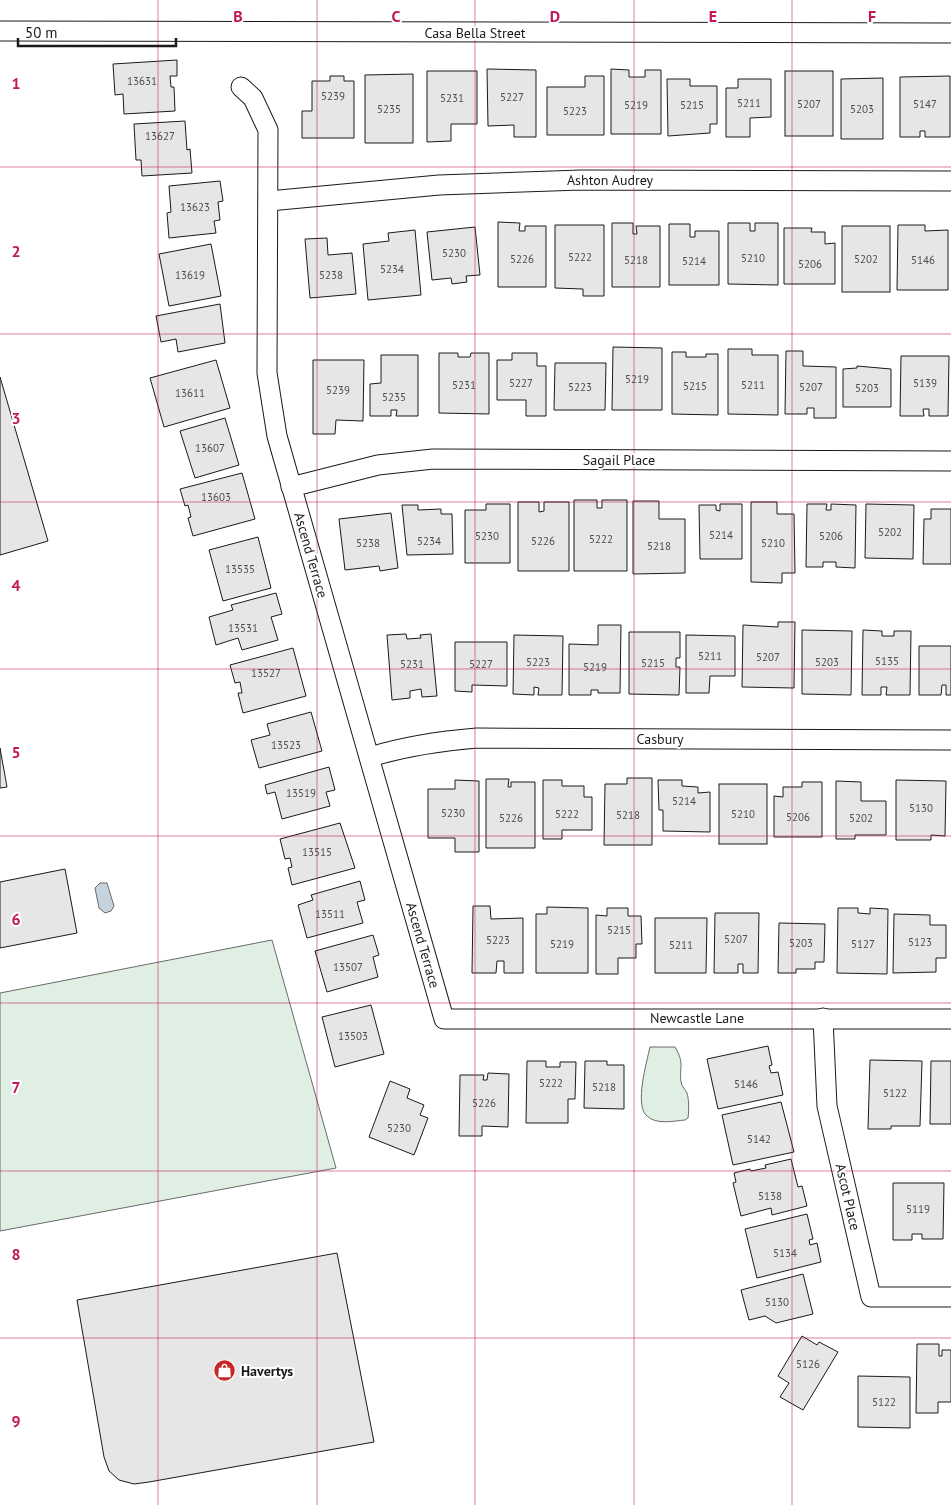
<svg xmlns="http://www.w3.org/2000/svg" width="951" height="1505" viewBox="0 0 951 1505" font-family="'PT Sans',sans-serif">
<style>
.green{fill:#e0efe3;stroke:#6a6a6a}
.water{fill:#c6d2dc;stroke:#6a6a6a}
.building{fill:#e6e6e6;stroke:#1a1a1a}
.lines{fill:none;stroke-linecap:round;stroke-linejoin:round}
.minor-casing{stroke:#1a1a1a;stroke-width:21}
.minor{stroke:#fff;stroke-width:19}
.grid{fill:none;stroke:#c2185b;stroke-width:1;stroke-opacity:0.55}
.labels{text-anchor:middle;stroke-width:4;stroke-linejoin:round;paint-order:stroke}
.number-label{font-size:11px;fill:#4d4d4d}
.street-label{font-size:14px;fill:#1a1a1a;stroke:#fff}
.poi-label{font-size:14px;font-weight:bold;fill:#1a1a1a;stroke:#fff;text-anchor:start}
.grid-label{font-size:16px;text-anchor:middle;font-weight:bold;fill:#c2185b;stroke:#fff;stroke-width:4;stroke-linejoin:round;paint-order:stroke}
</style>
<rect width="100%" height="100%" fill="#fff"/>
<g class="green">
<polygon points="272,940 336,1168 0,1231 0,993"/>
<path d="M650,1047H675C685,1064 679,1066 681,1082C682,1087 685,1089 687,1093C689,1099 689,1111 688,1118L685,1120C674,1121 656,1125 647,1116C634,1106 647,1061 650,1047Z"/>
</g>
<polygon class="water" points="100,883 107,883 114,906 111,911 105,913 99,908 95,888"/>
<g class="building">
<polygon points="177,60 177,76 170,76 171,87 174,87 175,111 124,114 123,94 115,95 113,64"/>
<polygon points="487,69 536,70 536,137 514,137 514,125 488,126"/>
<polygon points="611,69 629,70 629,77 645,77 645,70 661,70 661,134 611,134"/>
<polygon points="427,71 477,71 477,124 451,124 451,141 427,142"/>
<rect x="785" y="71" width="48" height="65"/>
<polygon points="413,74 413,143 365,143 365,75"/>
<polygon points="330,76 344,76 344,81 354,81 354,138 302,138 302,111 312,111 312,81 330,81"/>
<polygon points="585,76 604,76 604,135 547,135 547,87 585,87"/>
<polygon points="950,76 950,137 925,137 925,131 920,131 920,137 900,137 900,77"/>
<polygon points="883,78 883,139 841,139 841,79"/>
<polygon points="667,79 690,79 690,86 717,86 717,124 710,124 710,133 668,136"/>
<polygon points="738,79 771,79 771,117 750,118 750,137 726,137 726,88 738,88"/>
<polygon points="185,121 187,150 190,149 192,173 142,176 141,160 136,160 134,124"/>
<polygon points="220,181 223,201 218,202 220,220 214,221 216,233 169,238 167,213 171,212 169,186"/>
<polygon points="498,222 520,223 519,231 525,231 525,226 546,226 546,287 498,287"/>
<polygon points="612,223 633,223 633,234 637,234 636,226 660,226 660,287 612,287"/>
<polygon points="728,223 750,223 750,231 755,231 755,223 778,223 778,285 728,284"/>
<polygon points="669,224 690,224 690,237 695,237 695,231 719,231 719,285 669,285"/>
<polygon points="555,225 604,225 604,296 583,296 583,289 555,288"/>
<polygon points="898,225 925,225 925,231 948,230 948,290 897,290"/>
<rect x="842" y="226" width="48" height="66"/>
<polygon points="475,227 480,275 466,276 467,282 452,284 451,278 432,280 427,232"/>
<polygon points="784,228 812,228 811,232 825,232 825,244 835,243 835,284 784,284"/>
<polygon points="415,230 421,295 368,300 363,244 389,241 388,233"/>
<polygon points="327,238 328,255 352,253 356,294 310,298 305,239"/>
<polygon points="211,244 221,296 169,306 159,254"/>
<polygon points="220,304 225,343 178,352 176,339 161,342 156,316"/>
<polygon points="613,347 662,348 662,410 612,410"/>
<polygon points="728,349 752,349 752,355 778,355 778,415 728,414"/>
<polygon points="786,351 803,351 803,366 836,367 836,418 814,418 814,408 807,408 807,414 785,414"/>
<polygon points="672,352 686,352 686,357 706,357 706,354 718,354 718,415 672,414"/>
<polygon points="439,353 458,353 458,357 470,357 471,353 489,353 489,414 439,413"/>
<polygon points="512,353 537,353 537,366 546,366 546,416 526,416 526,400 497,400 497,360 512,360"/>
<polygon points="381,355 418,355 418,416 396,416 397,410 391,410 391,416 370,416 370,384 381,383"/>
<polygon points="901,356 949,356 948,416 929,416 929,409 923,409 924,416 900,416"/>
<polygon points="216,360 230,408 164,427 150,378"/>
<polygon points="313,360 364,360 363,421 336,420 335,434 313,434"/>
<polygon points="555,363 606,363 605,410 554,410"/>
<polygon points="857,366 891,369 891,407 843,407 843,369 857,368"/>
<polygon points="0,377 48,541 0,555"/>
<polygon points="225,418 239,465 195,478 180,431"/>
<polygon points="242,473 255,519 193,536 188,518 191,517 188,505 185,506 180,489"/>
<polygon points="574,500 597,500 597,508 602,508 602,500 627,500 627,571 574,571"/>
<polygon points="633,501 659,501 659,519 685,519 685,573 633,574"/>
<polygon points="518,502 539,502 539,512 544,511 544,502 569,502 569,571 518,571"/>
<polygon points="751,502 777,502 777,514 794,514 795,573 782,573 782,583 751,582"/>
<polygon points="486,504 510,504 510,563 465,563 465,510 486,510"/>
<polygon points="720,504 742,504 742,559 700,559 699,505 716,505 716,510 720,511"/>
<polygon points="807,504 827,504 826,510 831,510 831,504 856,505 855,568 836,567 836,562 823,562 823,567 806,567"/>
<polygon points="866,504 914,505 913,559 865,558"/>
<polygon points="402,505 418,505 418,510 441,509 441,514 452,514 453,554 407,555"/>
<polygon points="931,509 951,509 951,564 923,564 924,519 931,519"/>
<polygon points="391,513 398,568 380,571 379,566 345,570 339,519"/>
<polygon points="258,537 271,588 223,601 209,550"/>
<polygon points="276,593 282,614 271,617 278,640 242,650 238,638 216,645 209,617 233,610 231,605"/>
<polygon points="778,622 795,622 794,688 742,687 743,625 778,627"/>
<polygon points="598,625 621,625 620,693 598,693 598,690 591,690 591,695 569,695 569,644 598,645"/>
<polygon points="802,630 852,631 851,695 802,694"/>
<polygon points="863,630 882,631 882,636 894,636 894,631 911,631 910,695 886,695 887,687 881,687 881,695 862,695"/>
<polygon points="629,632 680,632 680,658 676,658 676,667 680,667 679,695 629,694"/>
<polygon points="406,634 407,639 421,638 420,635 431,634 437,696 422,697 421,689 410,691 410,698 392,700 387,635"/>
<polygon points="514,635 563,636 562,695 538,695 539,688 534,687 534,695 513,694"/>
<polygon points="686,635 735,636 735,676 710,676 709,693 686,693"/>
<polygon points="455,642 507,642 507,686 472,685 472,692 455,691"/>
<polygon points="919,646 951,646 951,695 946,695 946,685 942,685 941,695 919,695"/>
<polygon points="293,648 306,696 243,713 238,693 242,693 240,682 235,683 230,665"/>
<polygon points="311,712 322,751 259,768 251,740 270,735 267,724"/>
<polygon points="0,748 7,787 0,788"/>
<polygon points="329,767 335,790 326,792 330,806 282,819 275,792 267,794 265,785"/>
<polygon points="627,778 652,778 652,845 604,845 605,784 627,784"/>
<polygon points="486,779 509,779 508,787 511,787 511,782 535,782 535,848 486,848"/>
<polygon points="455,780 479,781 479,852 455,852 455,838 428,838 428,789 455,789"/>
<polygon points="543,780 562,780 562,786 584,786 584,797 592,797 592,830 562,830 562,839 543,839"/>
<polygon points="658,780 682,780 682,786 698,787 698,793 710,792 710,832 663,831 663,810 659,810"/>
<polygon points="896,780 946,781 945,836 931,835 931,840 896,840"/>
<polygon points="836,781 861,782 861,801 886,801 886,835 855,835 855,839 836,839"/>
<polygon points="802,782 822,782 822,837 774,837 774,796 783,797 783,787 802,787"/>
<rect x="719" y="784" width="48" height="60"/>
<polygon points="340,823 355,868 292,885 288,868 292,867 290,858 285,859 280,839"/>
<polygon points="65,869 77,933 0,948 0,882"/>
<polygon points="360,881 365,900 357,902 363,923 307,938 298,905 313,900 311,895"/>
<polygon points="473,906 490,906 491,919 523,918 523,973 504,973 504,961 497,961 496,973 472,973"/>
<polygon points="547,907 588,908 588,973 536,973 536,914 547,914"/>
<polygon points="607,908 628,908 628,916 641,916 642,944 636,944 636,958 618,958 618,974 596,974 596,915 607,916"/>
<polygon points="838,908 858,908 858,913 870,914 870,908 888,909 887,974 837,973"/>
<polygon points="715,913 759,913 758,973 743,973 743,964 738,964 738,973 714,973"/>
<polygon points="894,914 930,915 930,925 946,925 946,958 936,958 936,972 893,973"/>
<polygon points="655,918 707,918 706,973 655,973"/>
<polygon points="779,923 825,924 824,962 815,962 815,969 796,969 796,973 778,973"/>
<polygon points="373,935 379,955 373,957 378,977 327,992 315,951"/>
<polygon points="371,1005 384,1054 335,1067 322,1017"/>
<polygon points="768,1046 772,1065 769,1066 771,1073 778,1072 783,1095 718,1109 707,1059"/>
<polygon points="870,1060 922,1061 920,1126 891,1126 891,1129 868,1129"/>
<polygon points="527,1061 546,1061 546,1067 560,1067 560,1062 576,1062 575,1099 568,1099 568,1123 526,1123"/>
<polygon points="585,1061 607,1061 607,1065 624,1065 624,1109 584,1108"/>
<polygon points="931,1061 951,1061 951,1124 930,1124"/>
<polygon points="488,1073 509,1074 508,1127 482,1126 482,1136 459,1136 460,1075 484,1075 483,1080 487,1080"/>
<polygon points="390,1081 410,1089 407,1098 424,1105 420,1115 428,1118 414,1155 369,1137"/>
<polygon points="781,1102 794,1152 733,1165 722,1115"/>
<polygon points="791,1159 798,1187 802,1186 807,1206 772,1215 771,1208 741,1216 733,1183 736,1182 734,1173 750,1169 751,1171 766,1168 765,1165"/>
<polygon points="893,1183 944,1183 943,1239 922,1239 922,1234 912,1234 912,1240 893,1240"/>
<polygon points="807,1214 813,1239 809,1240 810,1245 817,1243 821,1262 757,1278 745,1229"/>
<polygon points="337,1253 374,1442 149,1482 134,1484 119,1480 109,1471 104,1457 77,1300"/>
<polygon points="803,1274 813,1314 776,1323 765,1316 749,1320 741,1290"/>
<polygon points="802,1336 817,1345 819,1342 838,1352 803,1410 780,1397 789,1383 778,1376"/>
<polygon points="917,1344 939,1344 939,1356 942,1356 942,1350 951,1350 951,1402 938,1402 938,1413 916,1413"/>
<polygon points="858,1376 910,1377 910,1428 858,1427"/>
</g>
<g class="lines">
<defs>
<g id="minor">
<polyline points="0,31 951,33"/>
<polyline points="241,87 253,98 268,130 267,373 277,436 444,1019 951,1019"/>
<polyline points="269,201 439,185 581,180 951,181"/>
<polyline points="291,487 378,465 433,459 951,461"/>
<path d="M370,757C406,746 440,741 477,738L951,740"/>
<polyline points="823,1018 827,1106 871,1297 951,1297"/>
</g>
</defs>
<use href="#minor" class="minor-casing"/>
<use href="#minor" class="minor"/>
</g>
<path class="grid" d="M158,0V1505M317,0V1505M475,0V1505M634,0V1505M792,0V1505M0,167H951M0,334H951M0,502H951M0,669H951M0,836H951M0,1003H951M0,1171H951M0,1338H951"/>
<defs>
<symbol id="shop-disc" viewBox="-11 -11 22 22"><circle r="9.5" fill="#c62828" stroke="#fff"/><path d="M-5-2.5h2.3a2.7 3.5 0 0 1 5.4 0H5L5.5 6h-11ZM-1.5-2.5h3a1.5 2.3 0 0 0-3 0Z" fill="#fff"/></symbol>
</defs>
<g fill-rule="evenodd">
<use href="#shop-disc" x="212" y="1358" width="25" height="25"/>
</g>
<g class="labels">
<g class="number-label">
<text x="142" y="85">13631</text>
<text x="333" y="100">5239</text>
<text x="512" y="101">5227</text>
<text x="452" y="102">5231</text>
<text x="749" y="107">5211</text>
<text x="809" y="108">5207</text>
<text x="925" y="108">5147</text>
<text x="636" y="109">5219</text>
<text x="692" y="109">5215</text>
<text x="389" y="113">5235</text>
<text x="862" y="113">5203</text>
<text x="575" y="115">5223</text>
<text x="160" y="140">13627</text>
<text x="195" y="211">13623</text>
<text x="454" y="257">5230</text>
<text x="580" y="261">5222</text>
<text x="753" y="262">5210</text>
<text x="522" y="263">5226</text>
<text x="866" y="263">5202</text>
<text x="636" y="264">5218</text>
<text x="923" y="264">5146</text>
<text x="694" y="265">5214</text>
<text x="810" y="268">5206</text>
<text x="392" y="273">5234</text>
<text x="190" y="279">13619</text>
<text x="331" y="279">5238</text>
<text x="637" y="383">5219</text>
<text x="521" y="387">5227</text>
<text x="925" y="387">5139</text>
<text x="464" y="389">5231</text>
<text x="753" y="389">5211</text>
<text x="695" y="390">5215</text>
<text x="580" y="391">5223</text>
<text x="811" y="391">5207</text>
<text x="867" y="392">5203</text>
<text x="338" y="394">5239</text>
<text x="190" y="397">13611</text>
<text x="394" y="401">5235</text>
<text x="210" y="452">13607</text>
<text x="216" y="501">13603</text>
<text x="890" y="536">5202</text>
<text x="721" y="539">5214</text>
<text x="487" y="540">5230</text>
<text x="831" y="540">5206</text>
<text x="601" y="543">5222</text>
<text x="429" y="545">5234</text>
<text x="543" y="545">5226</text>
<text x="368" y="547">5238</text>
<text x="773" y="547">5210</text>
<text x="659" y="550">5218</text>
<text x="240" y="573">13535</text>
<text x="243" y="632">13531</text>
<text x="710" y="660">5211</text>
<text x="768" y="661">5207</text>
<text x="887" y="665">5135</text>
<text x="538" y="666">5223</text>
<text x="827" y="666">5203</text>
<text x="653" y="667">5215</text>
<text x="412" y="668">5231</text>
<text x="481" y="668">5227</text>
<text x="595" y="671">5219</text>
<text x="266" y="677">13527</text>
<text x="286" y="749">13523</text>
<text x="301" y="797">13519</text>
<text x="684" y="805">5214</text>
<text x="921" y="812">5130</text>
<text x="453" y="817">5230</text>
<text x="567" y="818">5222</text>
<text x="743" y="818">5210</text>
<text x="628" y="819">5218</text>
<text x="798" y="821">5206</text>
<text x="511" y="822">5226</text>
<text x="861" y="822">5202</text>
<text x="317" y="856">13515</text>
<text x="330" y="918">13511</text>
<text x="619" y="934">5215</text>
<text x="736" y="943">5207</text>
<text x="498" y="944">5223</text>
<text x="920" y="946">5123</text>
<text x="801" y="947">5203</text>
<text x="562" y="948">5219</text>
<text x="863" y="948">5127</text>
<text x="681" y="949">5211</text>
<text x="348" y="971">13507</text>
<text x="353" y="1040">13503</text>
<text x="551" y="1087">5222</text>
<text x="746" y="1088">5146</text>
<text x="604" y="1091">5218</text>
<text x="895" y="1097">5122</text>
<text x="484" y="1107">5226</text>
<text x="399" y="1132">5230</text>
<text x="759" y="1143">5142</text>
<text x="770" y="1200">5138</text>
<text x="918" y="1213">5119</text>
<text x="785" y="1257">5134</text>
<text x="777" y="1306">5130</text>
<text x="808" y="1368">5126</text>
<text x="884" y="1406">5122</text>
</g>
<g class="street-label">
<text x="475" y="38">Casa Bella Street</text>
<text x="610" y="185">Ashton Audrey</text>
<text x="619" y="465">Sagail Place</text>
<text transform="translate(311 555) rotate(74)" y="5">Ascend Terrace</text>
<text x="660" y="744">Casbury</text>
<text transform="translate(423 945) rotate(74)" y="5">Ascend Terrace</text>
<text x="697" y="1023">Newcastle Lane</text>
<text transform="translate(848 1197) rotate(77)" y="5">Ascot Place</text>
</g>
<g class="poi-label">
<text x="241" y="1376">Havertys</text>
</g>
</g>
<g class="grid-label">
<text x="238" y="22">B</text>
<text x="396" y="22">C</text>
<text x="555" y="22">D</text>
<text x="713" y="22">E</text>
<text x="872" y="22">F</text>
<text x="16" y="89">1</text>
<text x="16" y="257">2</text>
<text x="16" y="424">3</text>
<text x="16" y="591">4</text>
<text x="16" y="758">5</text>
<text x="16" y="925">6</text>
<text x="16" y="1093">7</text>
<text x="16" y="1260">8</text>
<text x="16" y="1427">9</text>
</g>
<path d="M18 38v8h158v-8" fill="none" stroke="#1a1a1a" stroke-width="2.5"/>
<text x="25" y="38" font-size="15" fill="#1a1a1a" stroke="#ffffff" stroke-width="4" paint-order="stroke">50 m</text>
</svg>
